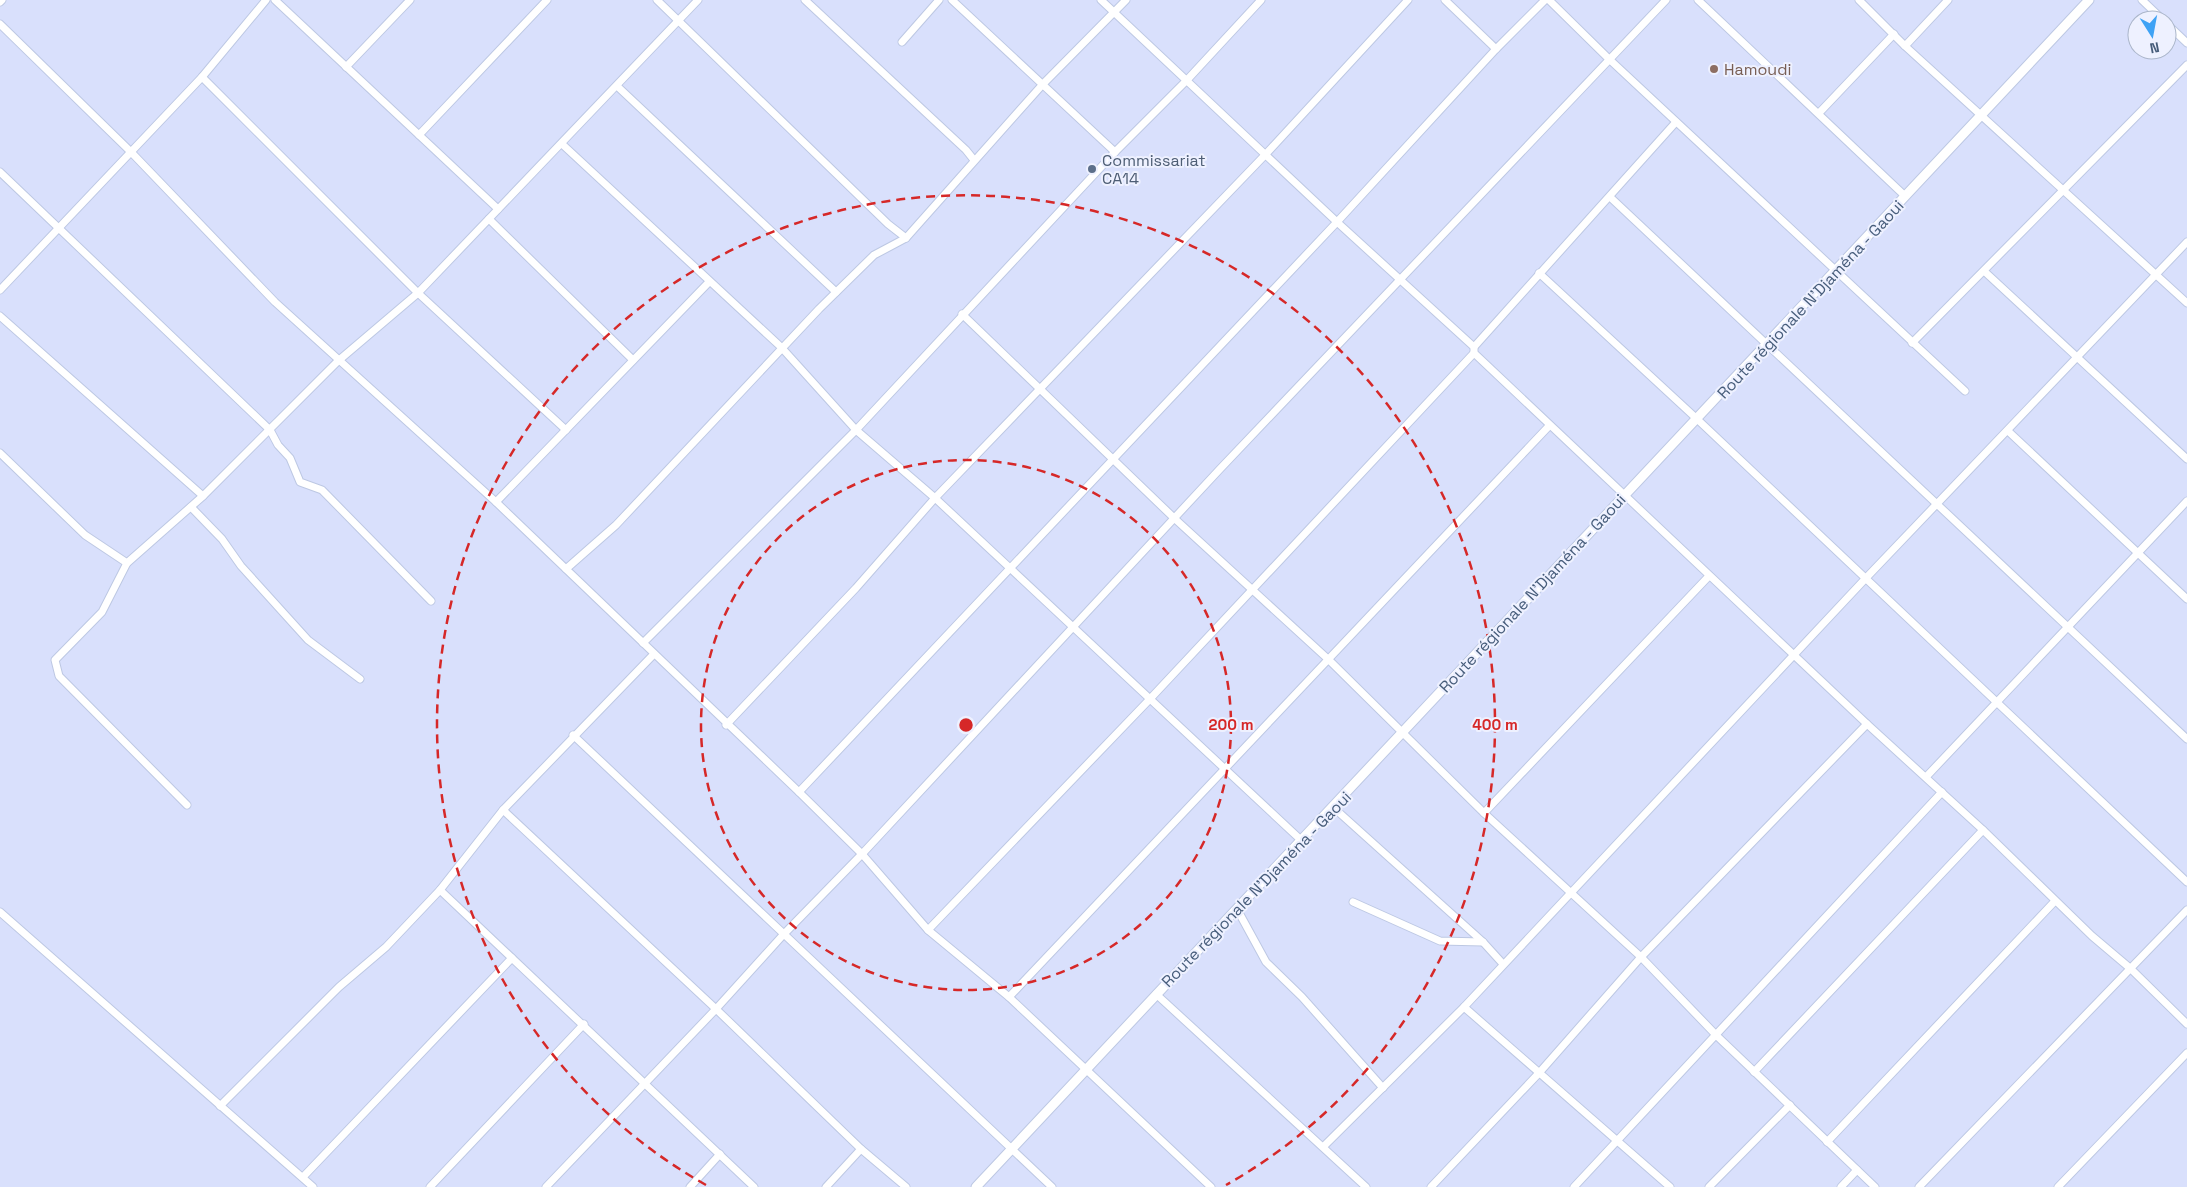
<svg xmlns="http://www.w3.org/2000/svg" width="2187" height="1187" viewBox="0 0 2187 1187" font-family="'Space Grotesk',sans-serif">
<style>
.residential{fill:#d9e0fc;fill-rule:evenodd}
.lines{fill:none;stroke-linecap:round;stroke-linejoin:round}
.minor-casing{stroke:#bdc8e3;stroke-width:9}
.tertiary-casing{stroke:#bdc8e3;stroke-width:11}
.minor{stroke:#fff;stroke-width:7}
.tertiary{stroke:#fff;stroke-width:9}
.ring{fill:none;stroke:#d62828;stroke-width:2.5;stroke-dasharray:9 6}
.education-dot{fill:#8d6e63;stroke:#eef1ff;stroke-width:2}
.service-dot{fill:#5c6f8a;stroke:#eef1ff;stroke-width:2}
.labels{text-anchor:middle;stroke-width:4;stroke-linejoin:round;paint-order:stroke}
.education-label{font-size:16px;fill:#785e54;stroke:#eef1ff;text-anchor:start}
.service-label{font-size:16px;fill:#4e5e75;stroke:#eef1ff;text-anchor:start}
.street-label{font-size:16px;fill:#475d7b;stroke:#eef1ff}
.centre{fill:#d62828;stroke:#eef1ff;stroke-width:2.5}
.ring-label{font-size:15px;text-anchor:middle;font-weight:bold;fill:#d62828;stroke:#eef1ff;stroke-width:4;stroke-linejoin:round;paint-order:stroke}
</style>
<rect width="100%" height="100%" fill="#e6eaff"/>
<path class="residential" d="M0,0H2187V1187H0ZM2137,20H2167V50H2137Z"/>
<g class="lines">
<defs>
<g id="minor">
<polyline points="275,0 498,209"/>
<polyline points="657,0 888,224 906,238"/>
<polyline points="805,0 966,150 974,160"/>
<polyline points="952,0 1115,152"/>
<polyline points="1101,0 1337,222 1474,347 1474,353 1867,724 1983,830 2092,936 2131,969 2187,1024"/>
<polyline points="1445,0 1496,49"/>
<polyline points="1549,0 1609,59 1965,391"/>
<polyline points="1698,0 1905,196"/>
<polyline points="1859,0 1905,46 2187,303"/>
<polyline points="2142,0 2163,20"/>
<polyline points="0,2 2,0"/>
<polyline points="0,24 131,152 275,302 496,502 799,792 862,854 928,930 1009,997 1211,1187"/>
<polyline points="2167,24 2187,43"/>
<polyline points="902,42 939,0"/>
<polyline points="1905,46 1948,0"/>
<polyline points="346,67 410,0"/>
<polyline points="202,77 418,293 566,430"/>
<polyline points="617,86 836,292"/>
<polyline points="1819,113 1894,34"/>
<polyline points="419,135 547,0"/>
<polyline points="562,144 781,347 856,430 935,498 1302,841"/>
<polyline points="0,172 270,430 278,445 290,458 300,482 322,490 431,601"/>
<polyline points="1610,197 2187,739"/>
<polyline points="489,219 633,360"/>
<polyline points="1984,271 2187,459"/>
<polyline points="1539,273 1697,419 2187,882"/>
<polyline points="0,290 202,77 266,0"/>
<polyline points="962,314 1174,518 1329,660 1484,813 1641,957 1717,1036 1875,1187"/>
<polyline points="0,316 203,496"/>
<polyline points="1912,343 2187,65"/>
<polyline points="1474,347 1676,122"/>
<polyline points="2008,431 2187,599"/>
<polyline points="0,453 85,535 127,563"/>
<polyline points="496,502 709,282"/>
<polyline points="191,507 222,539 241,566 308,640 360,679"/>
<polyline points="566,569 616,525 819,309 874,255 906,238 1043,84 1126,0"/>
<polyline points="643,643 856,430 1115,152 1187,80 1261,0"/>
<polyline points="726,725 856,588 935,498 1265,155 1408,0"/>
<polyline points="573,735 1052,1187"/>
<polyline points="1926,777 2187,501"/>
<polyline points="799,792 1337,222 1496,49 1545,0"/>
<polyline points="187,805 59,676 55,660 102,612 127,563 203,496 338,361 418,293 698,0"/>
<polyline points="1334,808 1483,942 1503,964"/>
<polyline points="503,810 716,1009 861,1149 906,1187"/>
<polyline points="1484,813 1709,576"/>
<polyline points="440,890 754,1187"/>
<polyline points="1353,902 1440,941 1483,942"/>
<polyline points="1237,909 1266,962 1302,997 1383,1088"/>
<polyline points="0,912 313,1187"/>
<polyline points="928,930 1149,700 1474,353"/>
<polyline points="1156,994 1366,1187"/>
<polyline points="1009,997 1549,426"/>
<polyline points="1464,1007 1670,1187"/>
<polyline points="1754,1072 1983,830"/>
<polyline points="220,1106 339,987 386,947 440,890 503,810 654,654"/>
<polyline points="1827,1142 2055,901"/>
<polyline points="1324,1146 1464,1007 1866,578 2187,242"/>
<polyline points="303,1177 512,958"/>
<polyline points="430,1187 584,1024"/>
<polyline points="546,1187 716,1009 783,935 862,854 1219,470 1666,0"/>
<polyline points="690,1187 720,1154"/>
<polyline points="826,1187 861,1149"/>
<polyline points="1431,1187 1539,1073 1641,957 1867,724"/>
<polyline points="1574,1187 1942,792"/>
<polyline points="1709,1187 1790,1105"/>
<polyline points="1841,1187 1857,1170"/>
<polyline points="1919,1187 2187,910"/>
<polyline points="2058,1187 2187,1053"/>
</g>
<polyline id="tertiary" points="976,1187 2089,0"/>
</defs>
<use href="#minor" class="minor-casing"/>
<use href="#tertiary" class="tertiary-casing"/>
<use href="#minor" class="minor"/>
<use href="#tertiary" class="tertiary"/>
</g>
<g class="ring">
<circle cx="966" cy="725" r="265"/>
<path d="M706 1185A529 529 0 1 1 1226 1185"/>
</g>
<circle class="education-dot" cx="1714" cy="69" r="5"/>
<circle class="service-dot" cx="1092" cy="169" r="5"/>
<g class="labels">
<g class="education-label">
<text x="1724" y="75">Hamoudi</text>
</g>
<g class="service-label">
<text x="1102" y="166">Commissariat<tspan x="1102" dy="18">CA14</tspan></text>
</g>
<g class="street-label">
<text transform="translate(1810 299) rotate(-47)" y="6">Route régionale N'Djaména - Gaoui</text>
<text transform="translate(1532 593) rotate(-47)" y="6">Route régionale N'Djaména - Gaoui</text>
<text transform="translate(1256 889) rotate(-46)" y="6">Route régionale N'Djaména - Gaoui</text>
</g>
</g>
<circle cx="966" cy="725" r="8" class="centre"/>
<g class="ring-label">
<text x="1231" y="730">200 m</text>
<text x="1495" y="730">400 m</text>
</g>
<g transform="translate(2152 35) rotate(169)"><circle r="24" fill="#eef1ff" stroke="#abb6ca"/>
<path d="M0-4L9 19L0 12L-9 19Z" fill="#3ea2f5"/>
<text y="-8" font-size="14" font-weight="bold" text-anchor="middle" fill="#475d7b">N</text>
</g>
</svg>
